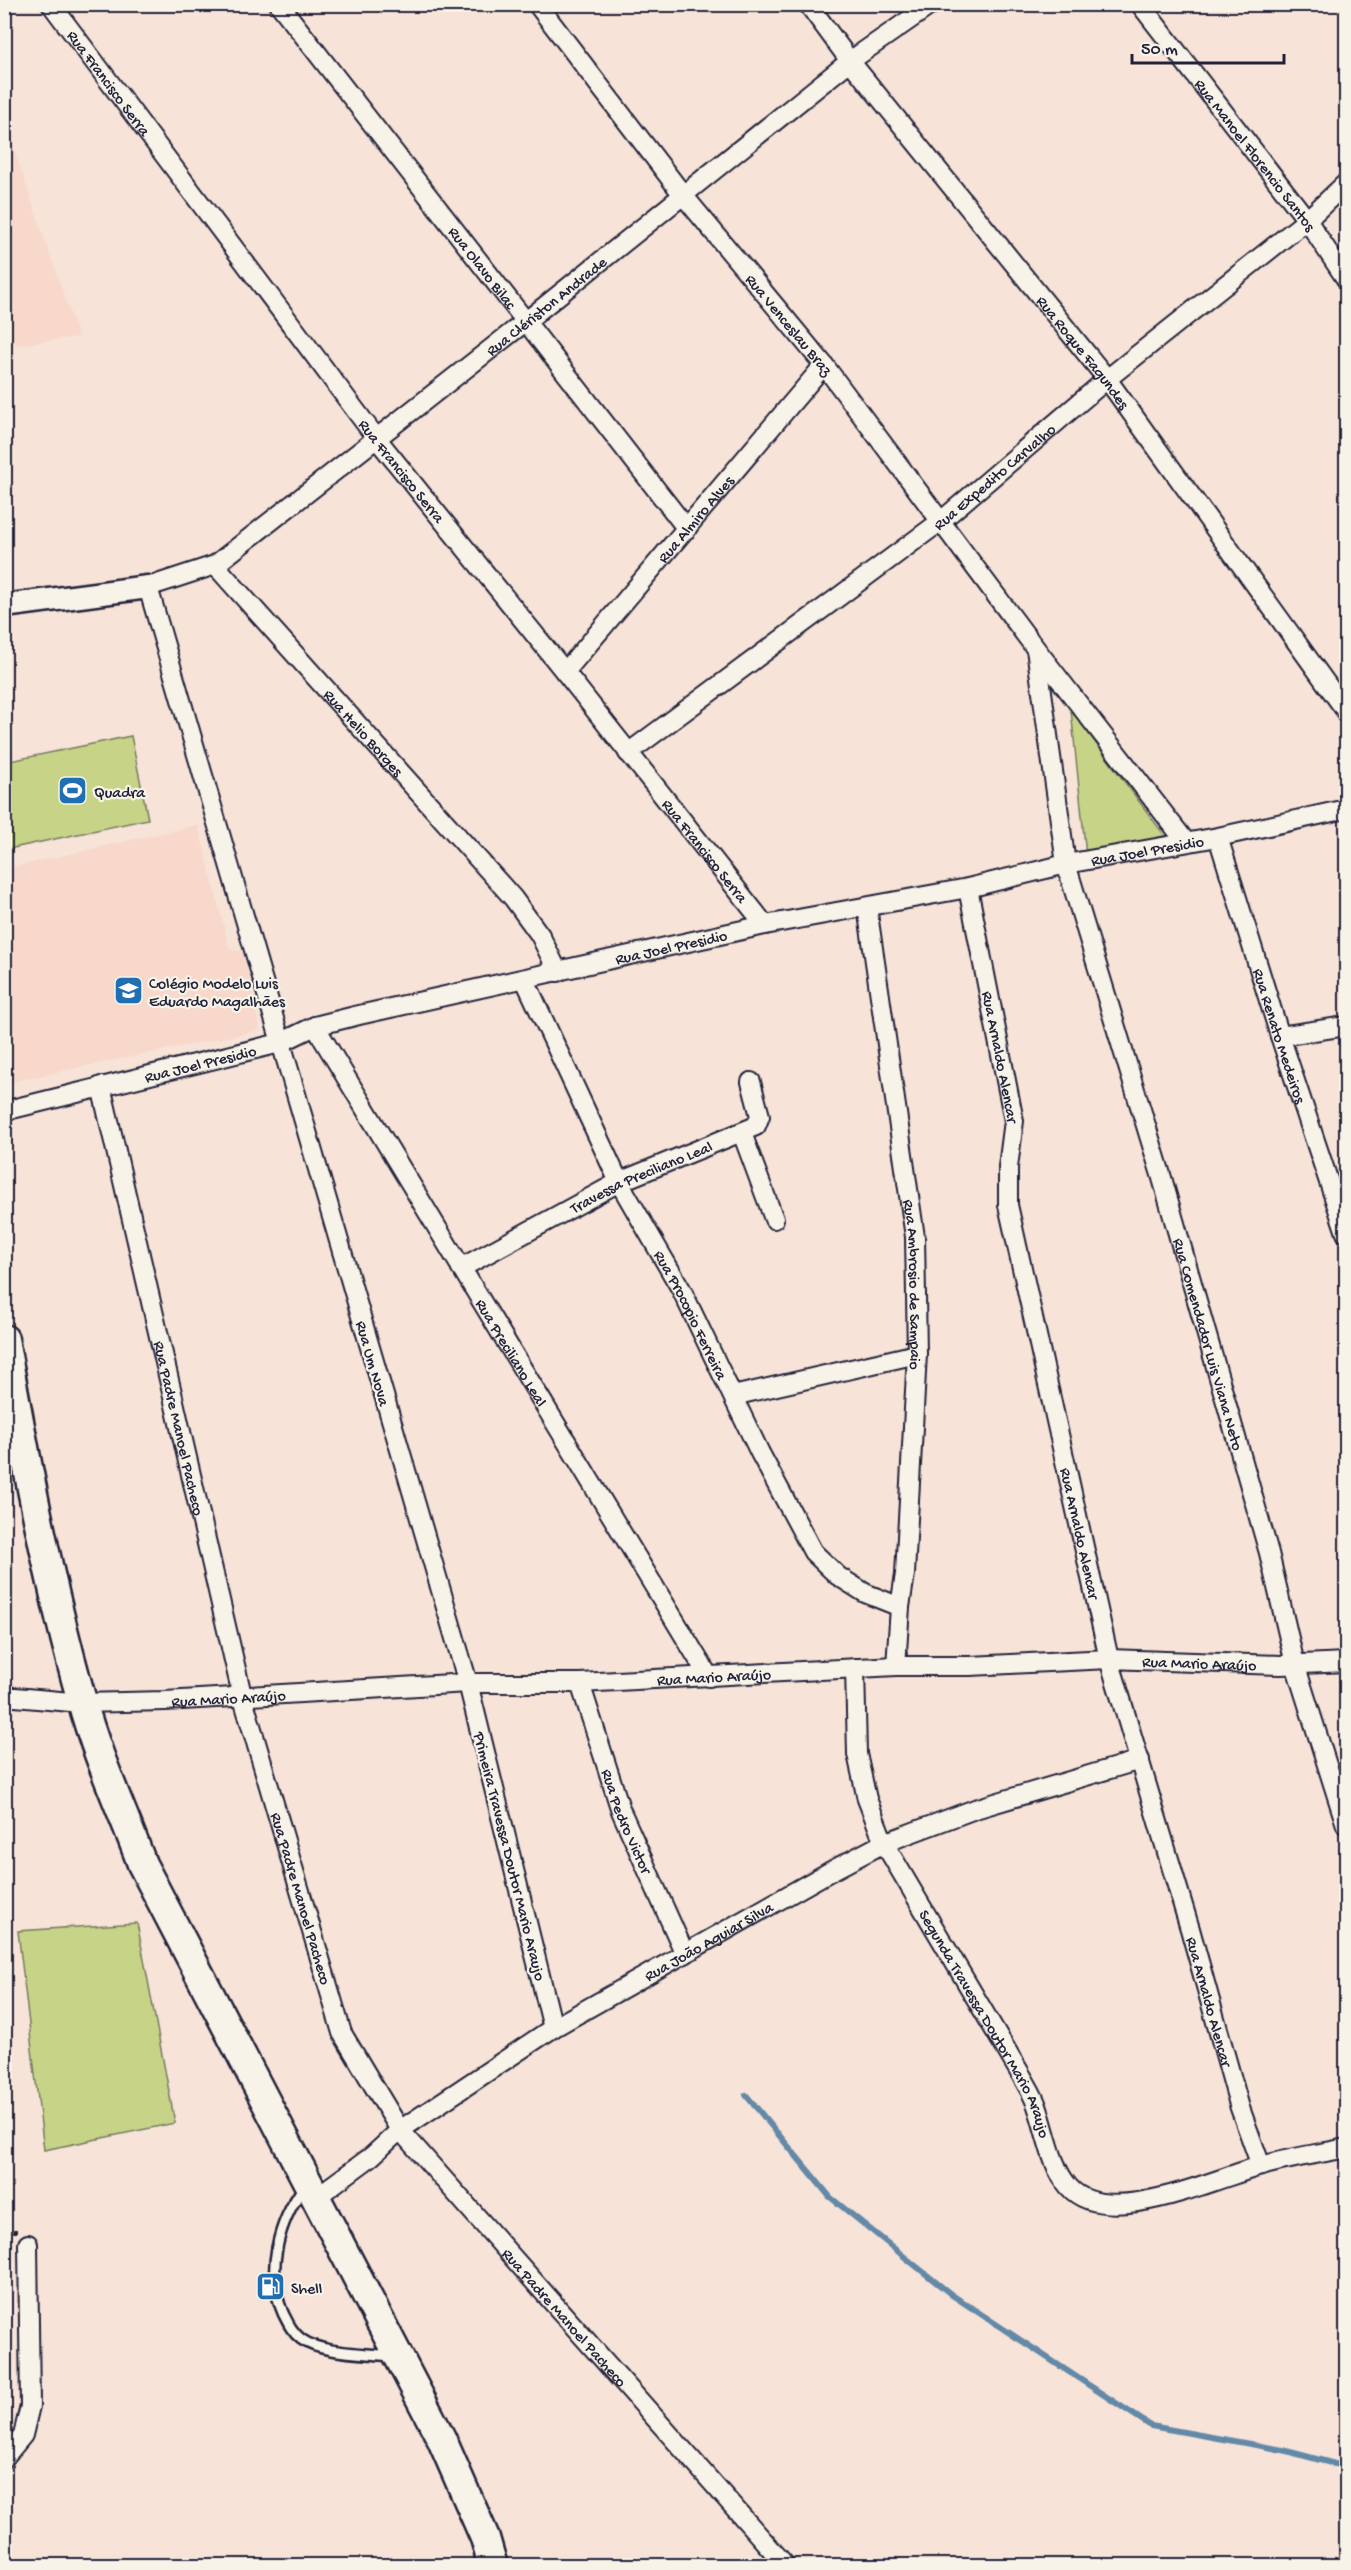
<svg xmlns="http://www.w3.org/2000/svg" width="1351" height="2570" viewBox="0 0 1351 2570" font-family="'Gochi Hand',sans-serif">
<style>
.built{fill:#f7d8cb}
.green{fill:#c7d487;stroke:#747b61;stroke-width:1.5}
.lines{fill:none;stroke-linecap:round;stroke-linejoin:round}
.stream{stroke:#6489a8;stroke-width:6}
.service-casing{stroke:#22223b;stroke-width:14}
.minor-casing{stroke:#22223b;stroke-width:22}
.tertiary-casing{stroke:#22223b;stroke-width:27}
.primary-casing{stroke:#22223b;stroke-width:33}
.path{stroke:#22223b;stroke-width:4;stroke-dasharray:4.5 4.5;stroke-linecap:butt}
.service{stroke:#f7f3e8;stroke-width:9}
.minor{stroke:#f7f3e8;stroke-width:18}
.tertiary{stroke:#f7f3e8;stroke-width:22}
.primary{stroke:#f7f3e8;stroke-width:28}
.labels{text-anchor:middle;stroke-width:4.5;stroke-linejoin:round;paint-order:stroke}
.street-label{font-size:16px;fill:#22223b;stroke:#f7f3e8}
.poi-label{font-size:16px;fill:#22223b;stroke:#f7f3e8;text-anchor:start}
</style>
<rect width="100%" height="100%" fill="#f7e3d7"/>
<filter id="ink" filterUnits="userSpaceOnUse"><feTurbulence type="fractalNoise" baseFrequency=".0167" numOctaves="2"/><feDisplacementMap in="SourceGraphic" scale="12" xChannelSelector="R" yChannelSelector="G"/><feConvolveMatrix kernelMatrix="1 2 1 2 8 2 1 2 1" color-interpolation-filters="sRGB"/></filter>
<g filter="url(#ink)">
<g class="built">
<polygon points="5,123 78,337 5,346"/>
<polygon points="198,825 230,950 243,951 260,1030 5,1083 5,869"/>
</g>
<g class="green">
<polygon points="1071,710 1165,836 1086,855"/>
<polygon points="131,736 148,819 8,849 4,833 5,762"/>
<polygon points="137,1923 175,2123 44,2150 18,1931"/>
</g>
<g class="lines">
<polyline class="stream" points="746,2095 830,2197 952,2295 1151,2426 1283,2450 1346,2467"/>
<defs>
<path id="service" d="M304,2187C278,2222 265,2272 283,2313C288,2323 292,2332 301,2339C321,2354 367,2353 391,2356"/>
<g id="minor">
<path id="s1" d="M51,4L377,439L565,672L765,925"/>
<path id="s2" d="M279,4L687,529"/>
<path id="s3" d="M537,4L683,195L824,365L1036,649L1186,842"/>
<path id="s4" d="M808,4L850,61L1107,379L1346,711"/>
<path id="s5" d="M1140,4L1307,220L1346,279"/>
<path id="s6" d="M215,565L513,898L540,935L558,972"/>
<path id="s7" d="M1036,649L1066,864L1162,1178L1269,1553L1295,1664L1346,1825"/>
<path id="s8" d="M565,672L824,365"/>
<path id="s9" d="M628,753L941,521L1107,379L1307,220L1346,183"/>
<path id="s10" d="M1218,837L1280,1036L1346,1233"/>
<path id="s11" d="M968,888L1014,1121L1008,1167V1205L1109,1659L1190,1929L1240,2108L1261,2166"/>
<path id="s12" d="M867,907L915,1237L917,1354L905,1574L900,1607L896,1666"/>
<path id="s13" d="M525,980L619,1182L681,1289L760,1453L813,1552L838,1576L865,1593L900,1607"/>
<path id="s14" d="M315,1026L709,1677"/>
<polyline points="1280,1036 1346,1026"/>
<path id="s15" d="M101,1086L242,1695L342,2033L400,2130L786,2566"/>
<path id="s16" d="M4,1111L280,1043L315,1026L359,1015L765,925L968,888L1066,864L1218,837L1346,809"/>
<polyline points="742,1133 774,1219"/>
<path id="s17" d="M461,1268L619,1182L756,1126L760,1116L751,1082"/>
<polyline points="733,1396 917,1354"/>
<path id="s18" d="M855,1668L857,1754L867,1799L884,1843L1023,2078C1028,2087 1034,2096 1037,2106C1046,2131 1051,2167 1069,2187C1107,2230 1215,2178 1261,2166C1289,2158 1318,2154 1346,2148"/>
<path id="s19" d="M580,1683L621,1811L685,1954"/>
<path id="s20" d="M4,1696L82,1703L165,1701L468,1683H580L896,1666H970L1109,1659L1281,1665L1346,1662"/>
<path id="s21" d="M553,2028L468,1683L148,587L215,565L525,322L850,61L932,4"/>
<path id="s22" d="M315,2198L372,2156L400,2130L553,2028L829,1872L884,1843L975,1809L1140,1760"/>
<polyline points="4,2458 23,2435 30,2406 28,2244"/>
</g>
<polyline id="tertiary" points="4,606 148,587"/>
<path id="primary" d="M4,1339C26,1461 48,1582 82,1701C97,1757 122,1809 142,1864L442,2440L485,2538L493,2566"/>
</defs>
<use href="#service" class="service-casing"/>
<use href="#minor" class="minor-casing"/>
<use href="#tertiary" class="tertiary-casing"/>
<use href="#primary" class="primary-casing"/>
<polyline class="path" points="4,2231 17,2231"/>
<use href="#service" class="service"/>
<use href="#minor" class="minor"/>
<use href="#tertiary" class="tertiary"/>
<use href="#primary" class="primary"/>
</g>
</g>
<defs>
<symbol id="stadium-square" viewBox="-11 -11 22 22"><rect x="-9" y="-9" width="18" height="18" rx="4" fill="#1f6fb2" stroke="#f7f3e8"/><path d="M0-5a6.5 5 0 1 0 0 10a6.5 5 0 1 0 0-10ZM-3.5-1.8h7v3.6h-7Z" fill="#fff"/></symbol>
<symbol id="school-square" viewBox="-11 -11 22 22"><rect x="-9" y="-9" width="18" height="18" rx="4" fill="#1f6fb2" stroke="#f7f3e8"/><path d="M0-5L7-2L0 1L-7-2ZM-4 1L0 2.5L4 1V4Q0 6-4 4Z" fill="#fff"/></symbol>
<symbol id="fuel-square" viewBox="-11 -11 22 22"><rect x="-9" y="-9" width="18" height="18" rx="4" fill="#1f6fb2" stroke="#f7f3e8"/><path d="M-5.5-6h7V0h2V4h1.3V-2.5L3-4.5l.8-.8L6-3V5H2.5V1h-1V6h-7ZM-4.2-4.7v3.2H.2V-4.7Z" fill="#fff"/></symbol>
</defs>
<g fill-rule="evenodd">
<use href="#stadium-square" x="56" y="774" width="33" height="33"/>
<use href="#school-square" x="112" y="974" width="33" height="33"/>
<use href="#fuel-square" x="254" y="2270" width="33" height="33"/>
</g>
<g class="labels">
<g class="street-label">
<text dy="6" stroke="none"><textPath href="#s1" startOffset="98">Rua Francisco Serra</textPath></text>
<text dy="6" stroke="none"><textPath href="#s5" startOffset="190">Rua Manoel Florencio Santos</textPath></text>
<text dy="6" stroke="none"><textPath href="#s2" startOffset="333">Rua Olavo Bilac</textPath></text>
<text dy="6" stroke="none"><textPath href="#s21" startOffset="1988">Rua Clériston Andrade</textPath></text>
<text dy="6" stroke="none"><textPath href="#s3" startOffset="408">Rua Venceslau Braz</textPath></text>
<text dy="6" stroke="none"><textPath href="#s4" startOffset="444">Rua Roque Fagundes</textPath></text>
<text dy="6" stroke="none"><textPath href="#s1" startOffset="584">Rua Francisco Serra</textPath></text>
<text dy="6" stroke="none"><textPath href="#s9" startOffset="459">Rua Expedito Carvalho</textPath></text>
<text dy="6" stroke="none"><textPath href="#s8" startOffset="201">Rua Almiro Alves</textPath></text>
<text dy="6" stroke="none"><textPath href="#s6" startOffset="224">Rua Helio Borges</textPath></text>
<text dy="6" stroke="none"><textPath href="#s16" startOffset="1174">Rua Joel Presidio</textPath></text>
<text dy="6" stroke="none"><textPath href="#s1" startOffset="1070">Rua Francisco Serra</textPath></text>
<text dy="6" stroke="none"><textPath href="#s16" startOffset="688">Rua Joel Presidio</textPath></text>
<text dy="6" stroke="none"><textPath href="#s10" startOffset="208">Rua Renato Medeiros</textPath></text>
<text dy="6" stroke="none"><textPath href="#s11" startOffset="172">Rua Arnaldo Alencar</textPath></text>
<text dy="6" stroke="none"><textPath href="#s16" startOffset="202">Rua Joel Presidio</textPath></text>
<text dy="6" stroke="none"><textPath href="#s17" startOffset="202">Travessa Preciliano Leal</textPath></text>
<text dy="6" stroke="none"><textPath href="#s12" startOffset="381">Rua Ambrosio de Sampaio</textPath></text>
<text dy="6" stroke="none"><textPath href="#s13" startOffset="374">Rua Procopio Ferreira</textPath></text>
<text dy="6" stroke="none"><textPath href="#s7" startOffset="718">Rua Comendador Luis Viana Neto</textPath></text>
<text dy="6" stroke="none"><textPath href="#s14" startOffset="381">Rua Preciliano Leal</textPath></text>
<text transform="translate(374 1363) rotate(74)" y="6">Rua Um Nova</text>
<text dy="6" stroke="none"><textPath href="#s15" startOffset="351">Rua Padre Manoel Pacheco</textPath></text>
<text dy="6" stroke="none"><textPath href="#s11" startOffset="658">Rua Arnaldo Alencar</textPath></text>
<text dy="6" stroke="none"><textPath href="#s20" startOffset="1197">Rua Mario Araújo</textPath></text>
<text dy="6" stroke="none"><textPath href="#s20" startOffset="711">Rua Mario Araújo</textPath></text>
<text dy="6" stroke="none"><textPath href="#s20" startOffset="225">Rua Mario Araújo</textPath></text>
<text dy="6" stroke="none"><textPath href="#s19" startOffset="146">Rua Pedro Victor</textPath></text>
<text transform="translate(511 1856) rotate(76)" y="6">Primeira Travessa Doutor Mario Araujo</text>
<text dy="6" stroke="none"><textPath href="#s15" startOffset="837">Rua Padre Manoel Pacheco</textPath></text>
<text dy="6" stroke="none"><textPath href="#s22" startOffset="471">Rua João Aguiar Silva</textPath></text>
<text dy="6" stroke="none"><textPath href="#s11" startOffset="1144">Rua Arnaldo Alencar</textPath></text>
<text dy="6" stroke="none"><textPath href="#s18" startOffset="387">Segunda Travessa Doutor Mario Araujo</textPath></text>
<text dy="6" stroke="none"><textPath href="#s15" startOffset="1340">Rua Padre Manoel Pacheco</textPath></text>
</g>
<g class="poi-label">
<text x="94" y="797">Quadra</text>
<text x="149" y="988">Colégio Modelo Luis<tspan x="149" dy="18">Eduardo Magalhães</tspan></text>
<text x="291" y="2293">Shell</text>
</g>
</g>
<rect width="1351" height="2570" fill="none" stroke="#f7f3e8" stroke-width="24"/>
<rect x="12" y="12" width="1327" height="2546" fill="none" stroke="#22223b" stroke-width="2" filter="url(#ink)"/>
<path d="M1132 54v9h152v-9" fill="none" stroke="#22223b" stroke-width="3"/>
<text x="1141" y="54" font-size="18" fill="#22223b" stroke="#f7f3e8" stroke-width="4.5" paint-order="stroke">50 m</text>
</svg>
